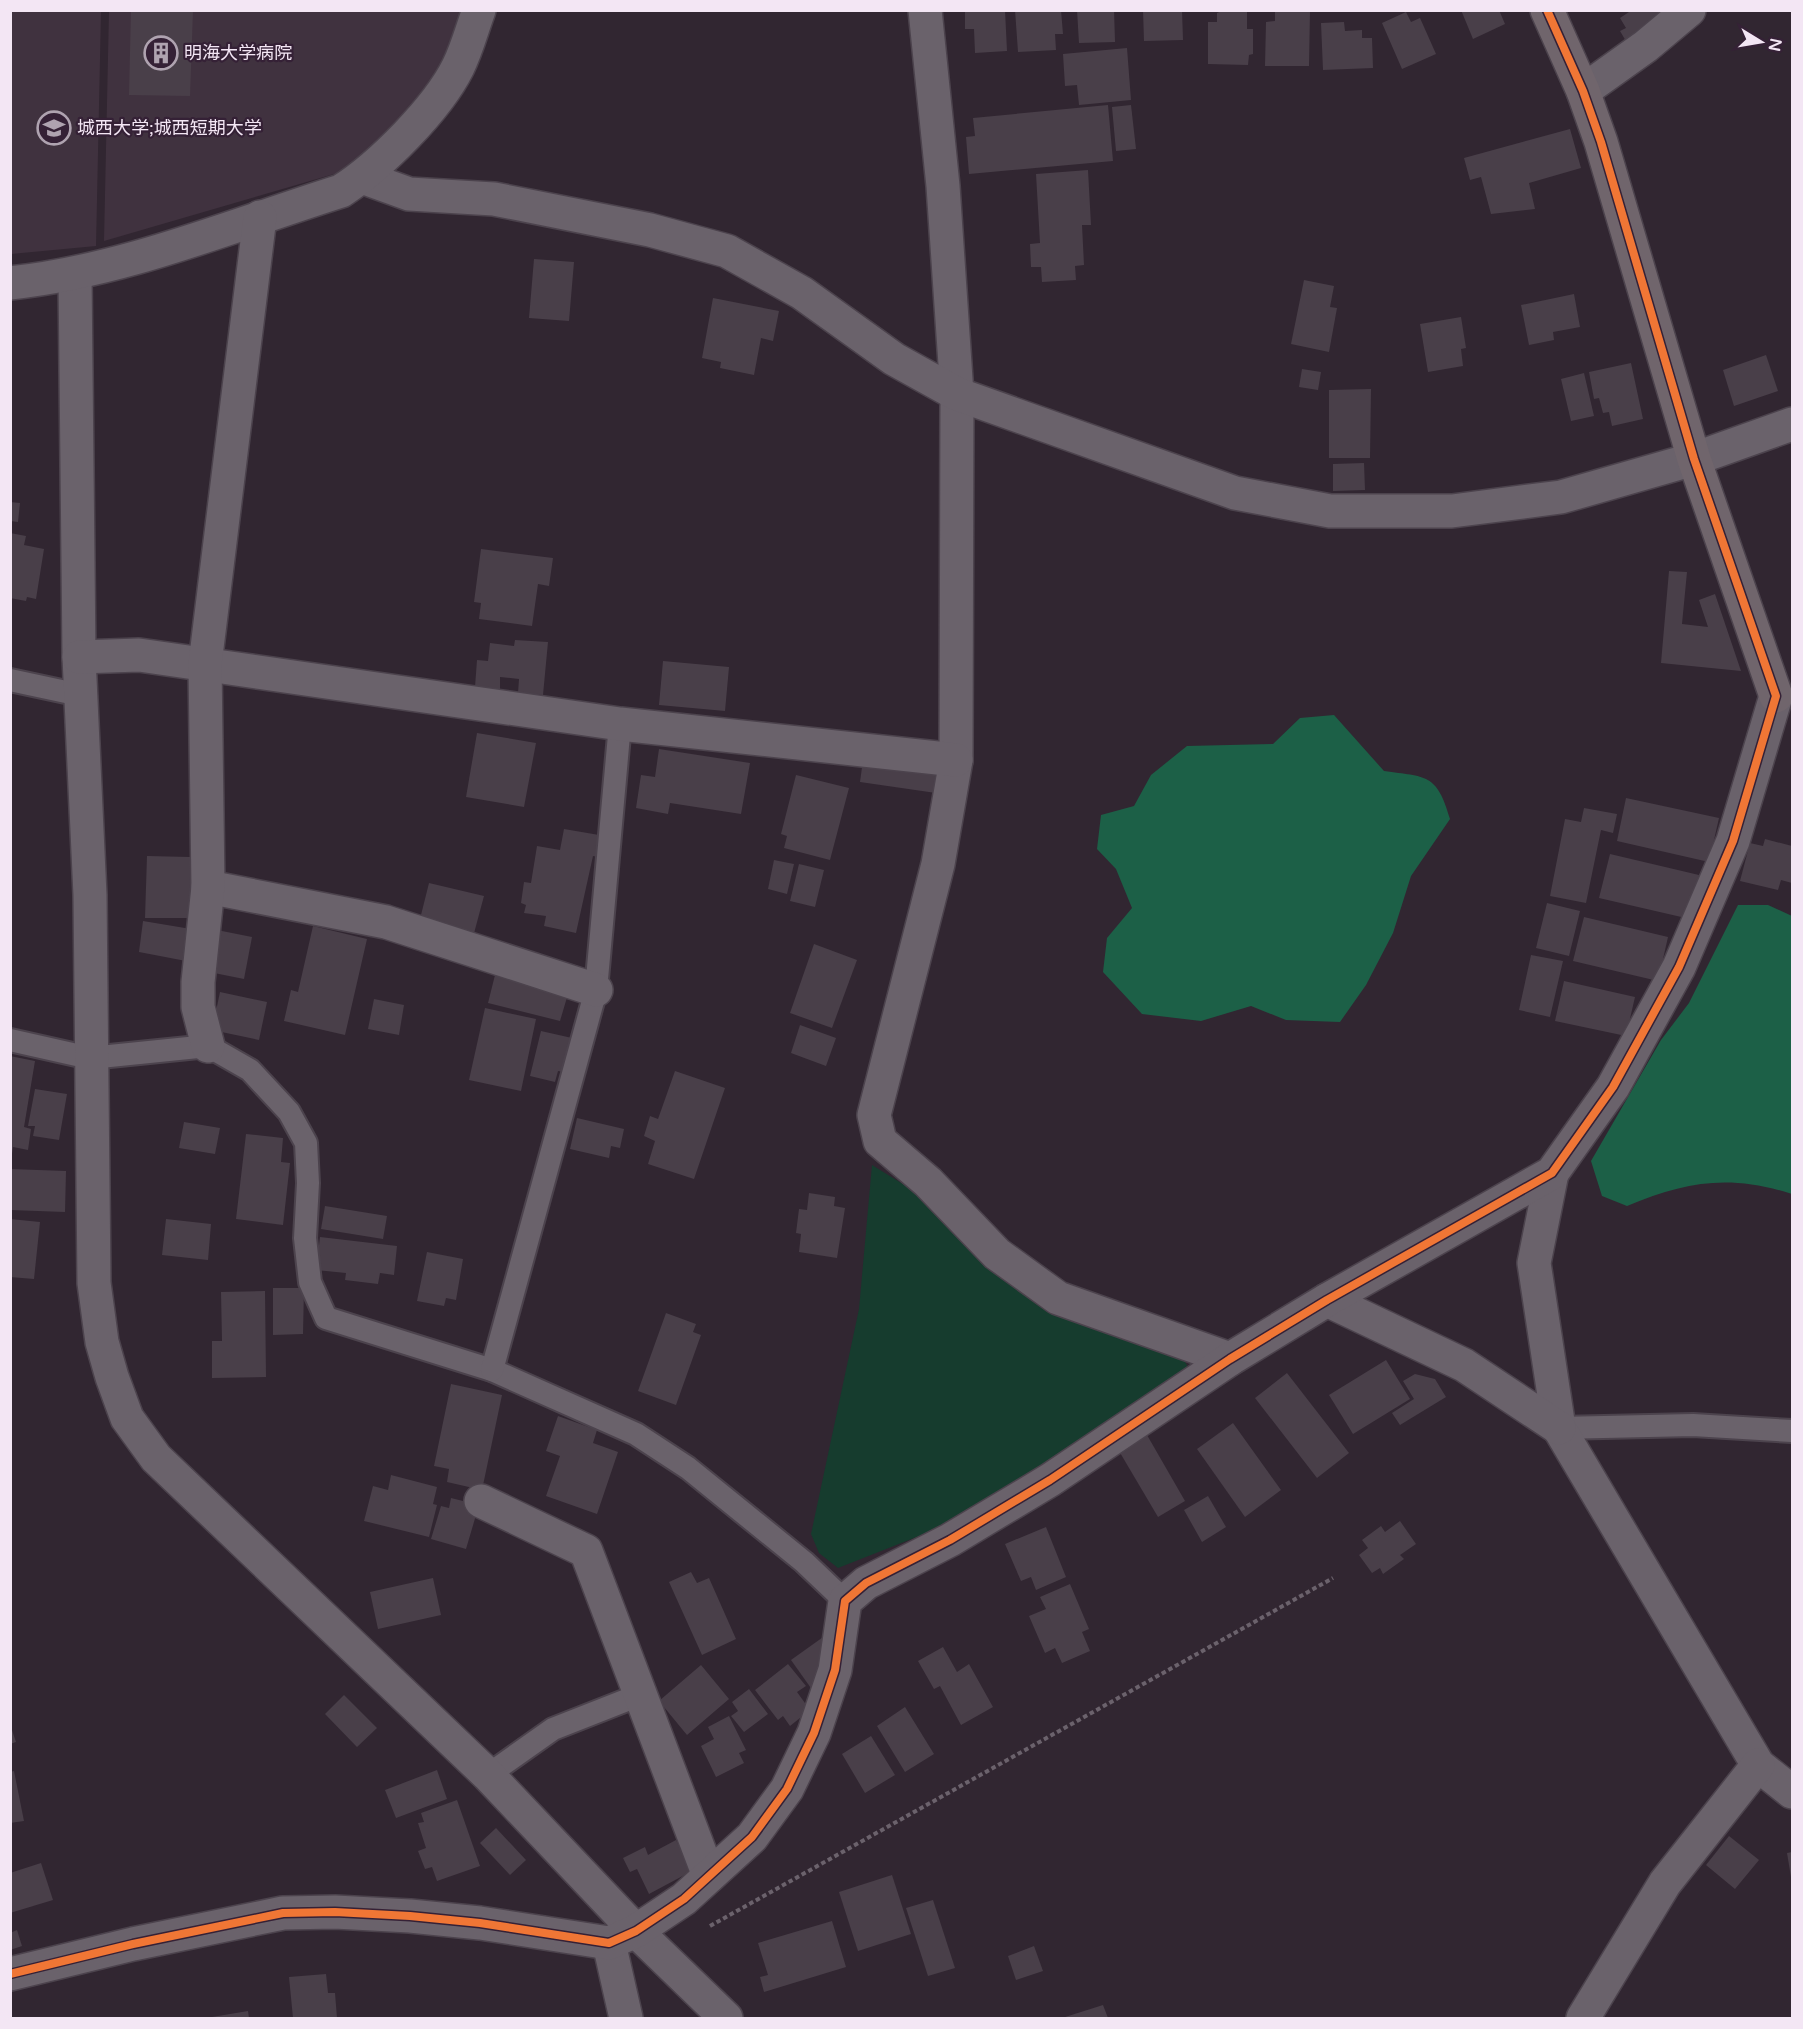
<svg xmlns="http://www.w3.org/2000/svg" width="1803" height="2029" viewBox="0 0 1803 2029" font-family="'Varela Round','Noto Sans JP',sans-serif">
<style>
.education{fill:#40323f}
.green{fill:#163c2e}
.forest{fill:#1c6047}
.building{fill:#493f49}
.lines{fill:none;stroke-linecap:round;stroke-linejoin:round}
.lane-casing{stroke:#4c434d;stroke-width:26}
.street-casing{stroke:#4c434d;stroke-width:36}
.secondary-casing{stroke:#4c434d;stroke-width:36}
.path{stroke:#6b626c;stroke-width:4;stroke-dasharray:4.5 3;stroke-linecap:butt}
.lane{stroke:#6a626b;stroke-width:22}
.street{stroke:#6a626b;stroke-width:33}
.secondary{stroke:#70656c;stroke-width:33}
.cycleway-casing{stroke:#352136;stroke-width:11}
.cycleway{stroke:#f07635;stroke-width:8}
.labels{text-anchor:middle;stroke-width:4.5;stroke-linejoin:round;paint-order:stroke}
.poi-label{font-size:18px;fill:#f3e6f4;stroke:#352136;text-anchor:start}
</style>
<rect width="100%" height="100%" fill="#312631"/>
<g class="education">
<polygon points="10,11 101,11 96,246 11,254"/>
<polygon points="109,11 464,11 444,64 406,115 348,170 104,241"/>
</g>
<polygon class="green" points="872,1165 1182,1356 1191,1373 1040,1471 947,1525 838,1568 819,1553 811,1534 859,1309"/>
<g class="forest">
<path d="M1334,715L1384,771C1426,777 1437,773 1450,819L1411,876L1393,933L1366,985L1340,1022L1286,1020L1251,1006L1201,1021L1142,1014L1103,972L1107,938L1132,908L1116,869L1097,849L1101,815L1134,806L1151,775L1187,746L1273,744L1300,718Z"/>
<path d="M1738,905H1768L1792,916V1194C1730,1174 1686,1181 1627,1206L1602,1196L1591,1161L1661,1040L1689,1003Z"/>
</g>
<g class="building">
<polygon points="131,10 193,10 190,96 129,95"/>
<polygon points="965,10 1005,10 1007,51 975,53 974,29 965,29"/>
<polygon points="1015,10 1061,10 1063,34 1055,34 1056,50 1018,52"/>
<polygon points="1077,10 1114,10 1115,42 1079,43"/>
<polygon points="1143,10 1182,10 1183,40 1144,41"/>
<polygon points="1224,10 1247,10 1247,29 1253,29 1253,54 1249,55 1248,65 1208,64 1208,22 1217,22 1217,13"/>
<polygon points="1461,10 1499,10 1505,24 1473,39"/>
<polygon points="1632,10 1679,10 1630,48 1620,31 1626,28 1620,18"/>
<polygon points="1275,11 1310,11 1309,66 1265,66 1266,22 1275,21"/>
<polygon points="1406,12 1411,22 1420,18 1436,54 1402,69 1382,23"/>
<polygon points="1344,22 1345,31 1362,30 1362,38 1372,38 1373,68 1323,70 1321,23"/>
<polygon points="1127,48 1131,100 1079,105 1077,85 1065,86 1063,54"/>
<polygon points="1108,105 1113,161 969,174 966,137 975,136 973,118"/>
<polygon points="1131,105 1136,149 1116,151 1112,107"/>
<polygon points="1570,129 1581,168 1529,183 1535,209 1491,214 1481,177 1470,180 1464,158"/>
<polygon points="1088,170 1091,225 1082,225 1084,265 1075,266 1076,280 1042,282 1041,267 1031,267 1030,244 1040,243 1036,174"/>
<polygon points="534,259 574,262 569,321 529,318"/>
<polygon points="1304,280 1334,286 1330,307 1337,308 1329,352 1291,344"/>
<polygon points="1574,294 1580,327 1553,332 1554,340 1529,345 1521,305"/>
<polygon points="713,298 779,311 773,341 761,338 754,375 720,368 721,362 702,358"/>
<polygon points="1461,317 1466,348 1461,349 1463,366 1428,372 1420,324"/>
<polygon points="1766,355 1778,391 1734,406 1723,370"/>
<polygon points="1631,363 1643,419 1612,426 1609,412 1603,413 1599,398 1594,399 1589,372"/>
<polygon points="1302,369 1321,372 1318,390 1299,387"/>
<polygon points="1584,373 1594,416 1571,421 1561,379"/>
<polygon points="1371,389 1370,458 1329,458 1329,390"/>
<polygon points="1364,463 1365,490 1333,491 1333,464"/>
<polygon points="10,502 20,503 18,522 10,521"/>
<polygon points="10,533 26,536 24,545 44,549 36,599 27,597 26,601 10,598"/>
<polygon points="481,549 553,558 549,586 538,584 532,626 479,619 481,603 474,602"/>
<polygon points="1669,571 1687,572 1682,624 1708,627 1699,600 1715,594 1741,671 1661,663"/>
<polygon points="515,640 548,642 543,695 518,693 519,679 500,677 500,690 475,687 477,660 488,661 490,643 514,646"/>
<polygon points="663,661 729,667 725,711 659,705"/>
<polygon points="477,733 536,743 524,807 466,797"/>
<polygon points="659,749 750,763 741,814 670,803 668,814 636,808 641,775 655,777"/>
<polygon points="863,760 940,766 936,793 860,782"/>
<polygon points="796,775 849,788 830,860 784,848 787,836 781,834"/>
<polygon points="1626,798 1719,818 1709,862 1617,841"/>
<polygon points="1584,808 1617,814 1613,833 1601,830 1586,903 1550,896 1565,819 1581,822"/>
<polygon points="564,829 605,836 601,858 593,856 576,933 544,926 546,916 524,913 526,905 521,903 524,882 531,883 537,846 560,850"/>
<polygon points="1765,839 1792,846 1792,883 1781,880 1778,890 1740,881 1750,843 1763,846"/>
<polygon points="1610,854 1699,875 1690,919 1599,898"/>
<polygon points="147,856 190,857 190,918 145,918"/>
<polygon points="774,860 794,864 787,894 768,889"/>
<polygon points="799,864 824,870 815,907 790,901"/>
<polygon points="429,883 484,896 473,937 419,923"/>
<polygon points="1547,903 1580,911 1569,956 1536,948"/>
<polygon points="1584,917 1668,937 1658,981 1573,961"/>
<polygon points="143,921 191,929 186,961 139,952"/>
<polygon points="313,926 367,939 345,1035 284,1021 291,990 298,992"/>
<polygon points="217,930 252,937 244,979 209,972"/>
<polygon points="814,944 857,960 832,1028 790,1013"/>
<polygon points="1531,955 1563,961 1550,1017 1519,1010"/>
<polygon points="495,975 568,994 560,1021 488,1003"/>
<polygon points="1564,981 1635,997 1626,1036 1555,1021"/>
<polygon points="220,992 267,1002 259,1040 212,1030"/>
<polygon points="374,999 404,1005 399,1035 368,1029"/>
<polygon points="485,1008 536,1019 521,1091 469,1080"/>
<polygon points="800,1025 836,1038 826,1066 791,1053"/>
<polygon points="541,1031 572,1038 564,1072 558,1071 555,1082 530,1076"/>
<polygon points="10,1056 35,1061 24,1127 31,1129 28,1150 13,1147 12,1154"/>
<polygon points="675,1071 725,1088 694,1179 648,1164 655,1141 644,1136 650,1116 658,1119"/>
<polygon points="35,1089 67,1094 59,1140 33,1136 35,1126 28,1126"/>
<polygon points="577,1118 624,1129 620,1148 611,1146 609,1158 570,1149"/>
<polygon points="184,1122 220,1128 215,1154 179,1148"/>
<polygon points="246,1134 283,1138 281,1162 290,1163 283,1225 236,1219"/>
<polygon points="10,1169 66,1171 65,1212 10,1210"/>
<polygon points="809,1193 835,1197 834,1206 845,1208 837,1258 799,1252 801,1234 796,1233 799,1209 807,1210"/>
<polygon points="325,1206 387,1216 383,1239 321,1229"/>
<polygon points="10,1219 40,1222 34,1279 10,1277"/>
<polygon points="166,1219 211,1224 208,1260 162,1255"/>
<polygon points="320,1237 397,1246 394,1275 380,1273 378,1284 345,1280 346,1273 316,1270"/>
<polygon points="427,1252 463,1259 456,1300 446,1298 444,1306 417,1301"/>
<polygon points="273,1288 304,1288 303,1334 273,1335"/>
<polygon points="265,1291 266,1377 212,1378 212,1341 222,1341 221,1292"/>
<polygon points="666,1313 696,1324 693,1332 701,1335 676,1405 638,1391"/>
<polygon points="1386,1360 1410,1399 1353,1434 1329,1395"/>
<polygon points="1287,1373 1349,1453 1317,1478 1255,1398"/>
<polygon points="1415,1374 1435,1379 1446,1397 1400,1425 1392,1413 1414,1399 1403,1381"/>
<polygon points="451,1384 502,1395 482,1490 447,1482 449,1469 434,1466"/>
<polygon points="558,1416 597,1430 593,1443 618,1452 597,1514 546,1496 560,1456 546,1451"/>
<polygon points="1233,1423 1281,1490 1245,1517 1197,1449"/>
<polygon points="1147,1435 1185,1501 1158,1517 1119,1451"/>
<polygon points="391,1475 437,1487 433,1504 437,1505 429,1537 364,1521 373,1486 388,1490"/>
<polygon points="1208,1496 1226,1527 1202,1542 1184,1510"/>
<polygon points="451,1498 479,1505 466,1549 431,1539 441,1506 449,1508"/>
<polygon points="1400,1521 1416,1544 1400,1555 1404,1559 1383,1574 1380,1568 1372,1573 1359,1555 1368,1548 1362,1540 1381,1526 1385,1532"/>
<polygon points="1046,1527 1066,1577 1036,1590 1031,1577 1021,1581 1005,1544"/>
<polygon points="691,1572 697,1583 709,1578 736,1639 702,1655 669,1582"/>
<polygon points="433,1578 441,1615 378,1629 370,1592"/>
<polygon points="1070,1584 1089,1629 1082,1632 1090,1651 1062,1663 1055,1648 1045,1653 1029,1616 1046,1609 1040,1597"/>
<polygon points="826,1635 830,1641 813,1691 791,1660"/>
<polygon points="943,1647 957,1672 969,1664 993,1707 961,1725 940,1686 934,1689 918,1661"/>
<polygon points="788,1664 806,1686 797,1692 810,1710 790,1726 783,1716 778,1720 755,1690"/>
<polygon points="701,1665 729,1699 687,1735 659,1701"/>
<polygon points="749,1689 768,1714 744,1732 731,1716 738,1711 732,1702"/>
<polygon points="344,1695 377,1728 357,1747 325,1714"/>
<polygon points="905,1707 934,1754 905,1772 877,1726"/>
<polygon points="729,1716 746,1750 739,1753 744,1763 716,1777 701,1746 714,1739 708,1727"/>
<polygon points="10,1724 16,1742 10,1744"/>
<polygon points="871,1736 895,1775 865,1793 842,1754"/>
<polygon points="437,1770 447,1799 396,1818 385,1790"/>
<polygon points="14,1771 24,1821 10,1823 10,1772"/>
<polygon points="457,1800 480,1866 437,1881 432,1867 425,1869 418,1851 426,1848 418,1823 424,1822 421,1813"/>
<polygon points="496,1828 526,1860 510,1875 480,1843"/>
<polygon points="1729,1836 1759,1860 1735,1889 1706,1865"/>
<polygon points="676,1840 692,1871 649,1894 637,1869 630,1872 623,1858 645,1847 648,1855"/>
<polygon points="1792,1852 1792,1877 1791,1877 1787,1853"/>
<polygon points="41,1863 53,1900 10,1913 10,1873"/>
<polygon points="892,1875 911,1934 858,1951 839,1892"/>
<polygon points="933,1900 955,1968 928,1976 906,1908"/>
<polygon points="832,1921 846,1967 764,1992 760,1977 768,1975 758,1943"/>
<polygon points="17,1930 22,1946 10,1950 10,1933"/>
<polygon points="1034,1946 1043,1971 1016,1980 1008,1956"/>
<polygon points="326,1974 328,1993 335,1993 337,2018 293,2018 289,1977"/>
<polygon points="1103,2005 1108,2018 1062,2018"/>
<polygon points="248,2011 249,2018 212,2018 212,2017"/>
</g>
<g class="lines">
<defs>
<g id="lane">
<polyline points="10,680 80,695"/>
<polyline points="10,1040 90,1058 208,1046 250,1070 289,1112 306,1143 308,1183 305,1238 310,1282 326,1318 492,1370 636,1434 688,1468 804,1562 845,1601"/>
<polyline points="492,1370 596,990 620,724"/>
<polyline points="1559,1428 1693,1425 1792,1431"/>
<polyline points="488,1775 553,1729 642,1694"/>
</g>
<g id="street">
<polyline points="925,10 943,186 957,394 956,760 938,864 874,1115 880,1141 928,1182 997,1254 1058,1298 1230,1359"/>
<polyline points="1583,91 1646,46 1689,10"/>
<polyline points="362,177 409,194 494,199 650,230 727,251 802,293 894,359 957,394 1235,493 1330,511 1452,511 1561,497 1694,459 1792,424"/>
<polyline points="75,275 79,657 90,895 94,1283 102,1342 112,1377 127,1418 156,1458 488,1775 636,1931 726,2018"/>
<path d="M10,283C124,271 233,225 341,191C380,166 437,109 458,67C467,49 472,29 479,10"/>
<polyline points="79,657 139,655 620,724 956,760"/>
<polyline points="208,887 386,922 596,990"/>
<polyline points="208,1046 198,1007 198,982 208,887 205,664 260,217"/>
<polyline points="1552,1173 1534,1263 1559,1428 1758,1765 1792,1792"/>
<polyline points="1327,1300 1464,1365 1559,1428"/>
<polyline points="481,1501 586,1551 709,1876"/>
<polyline points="609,1943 626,2018"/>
<polyline points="10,1974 133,1944 283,1913 335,1912 410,1916 480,1923 609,1943 636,1931 684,1899 752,1837 787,1789 814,1733 835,1670 845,1601 866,1583 950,1540 1050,1480 1230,1359 1327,1300 1552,1173 1613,1087 1679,967 1733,841 1776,696"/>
<polyline points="1583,2018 1665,1883 1758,1765"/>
</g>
<polyline id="secondary" points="1547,10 1583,91 1601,142 1694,459 1776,696"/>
</defs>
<use href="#lane" class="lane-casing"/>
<use href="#street" class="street-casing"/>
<use href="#secondary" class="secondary-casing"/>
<polyline class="path" points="710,1926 1333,1578"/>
<use href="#lane" class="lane"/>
<use href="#street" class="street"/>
<use href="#secondary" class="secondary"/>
<defs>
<polyline id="cycleway" points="10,1974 133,1944 283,1913 335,1912 410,1916 480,1923 609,1943 636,1931 684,1899 752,1837 787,1789 814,1733 835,1670 845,1601 866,1583 950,1540 1050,1480 1230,1359 1327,1300 1552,1173 1613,1087 1679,967 1733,841 1776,696 1694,459 1601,142 1583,91 1547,10"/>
</defs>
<use href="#cycleway" class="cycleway-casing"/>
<use href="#cycleway" class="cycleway"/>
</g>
<defs>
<symbol id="building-ring" viewBox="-11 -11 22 22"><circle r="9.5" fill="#352136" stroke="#afa3b0" stroke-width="1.5"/><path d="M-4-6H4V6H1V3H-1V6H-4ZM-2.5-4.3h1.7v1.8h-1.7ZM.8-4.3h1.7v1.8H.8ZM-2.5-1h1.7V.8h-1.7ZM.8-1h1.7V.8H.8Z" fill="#afa3b0"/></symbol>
<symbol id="university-ring" viewBox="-11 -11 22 22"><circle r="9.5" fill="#352136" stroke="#afa3b0" stroke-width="1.5"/><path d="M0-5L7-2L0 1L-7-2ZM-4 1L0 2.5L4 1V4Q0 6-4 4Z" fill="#afa3b0"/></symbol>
</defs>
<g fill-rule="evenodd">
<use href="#building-ring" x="142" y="34" width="38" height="38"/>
<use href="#university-ring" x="35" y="109" width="38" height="38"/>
</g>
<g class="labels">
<g class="poi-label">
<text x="184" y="59">明海大学病院</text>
<text x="77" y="134">城西大学;城西短期大学</text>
</g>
</g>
<rect width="1803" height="2029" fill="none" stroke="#f3e6f4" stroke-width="24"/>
<g transform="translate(1761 42) rotate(101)" stroke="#352136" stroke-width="4.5" paint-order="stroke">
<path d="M0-4.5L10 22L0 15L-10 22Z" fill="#f3e6f4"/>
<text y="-9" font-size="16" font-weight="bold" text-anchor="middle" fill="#f3e6f4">N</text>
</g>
</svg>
